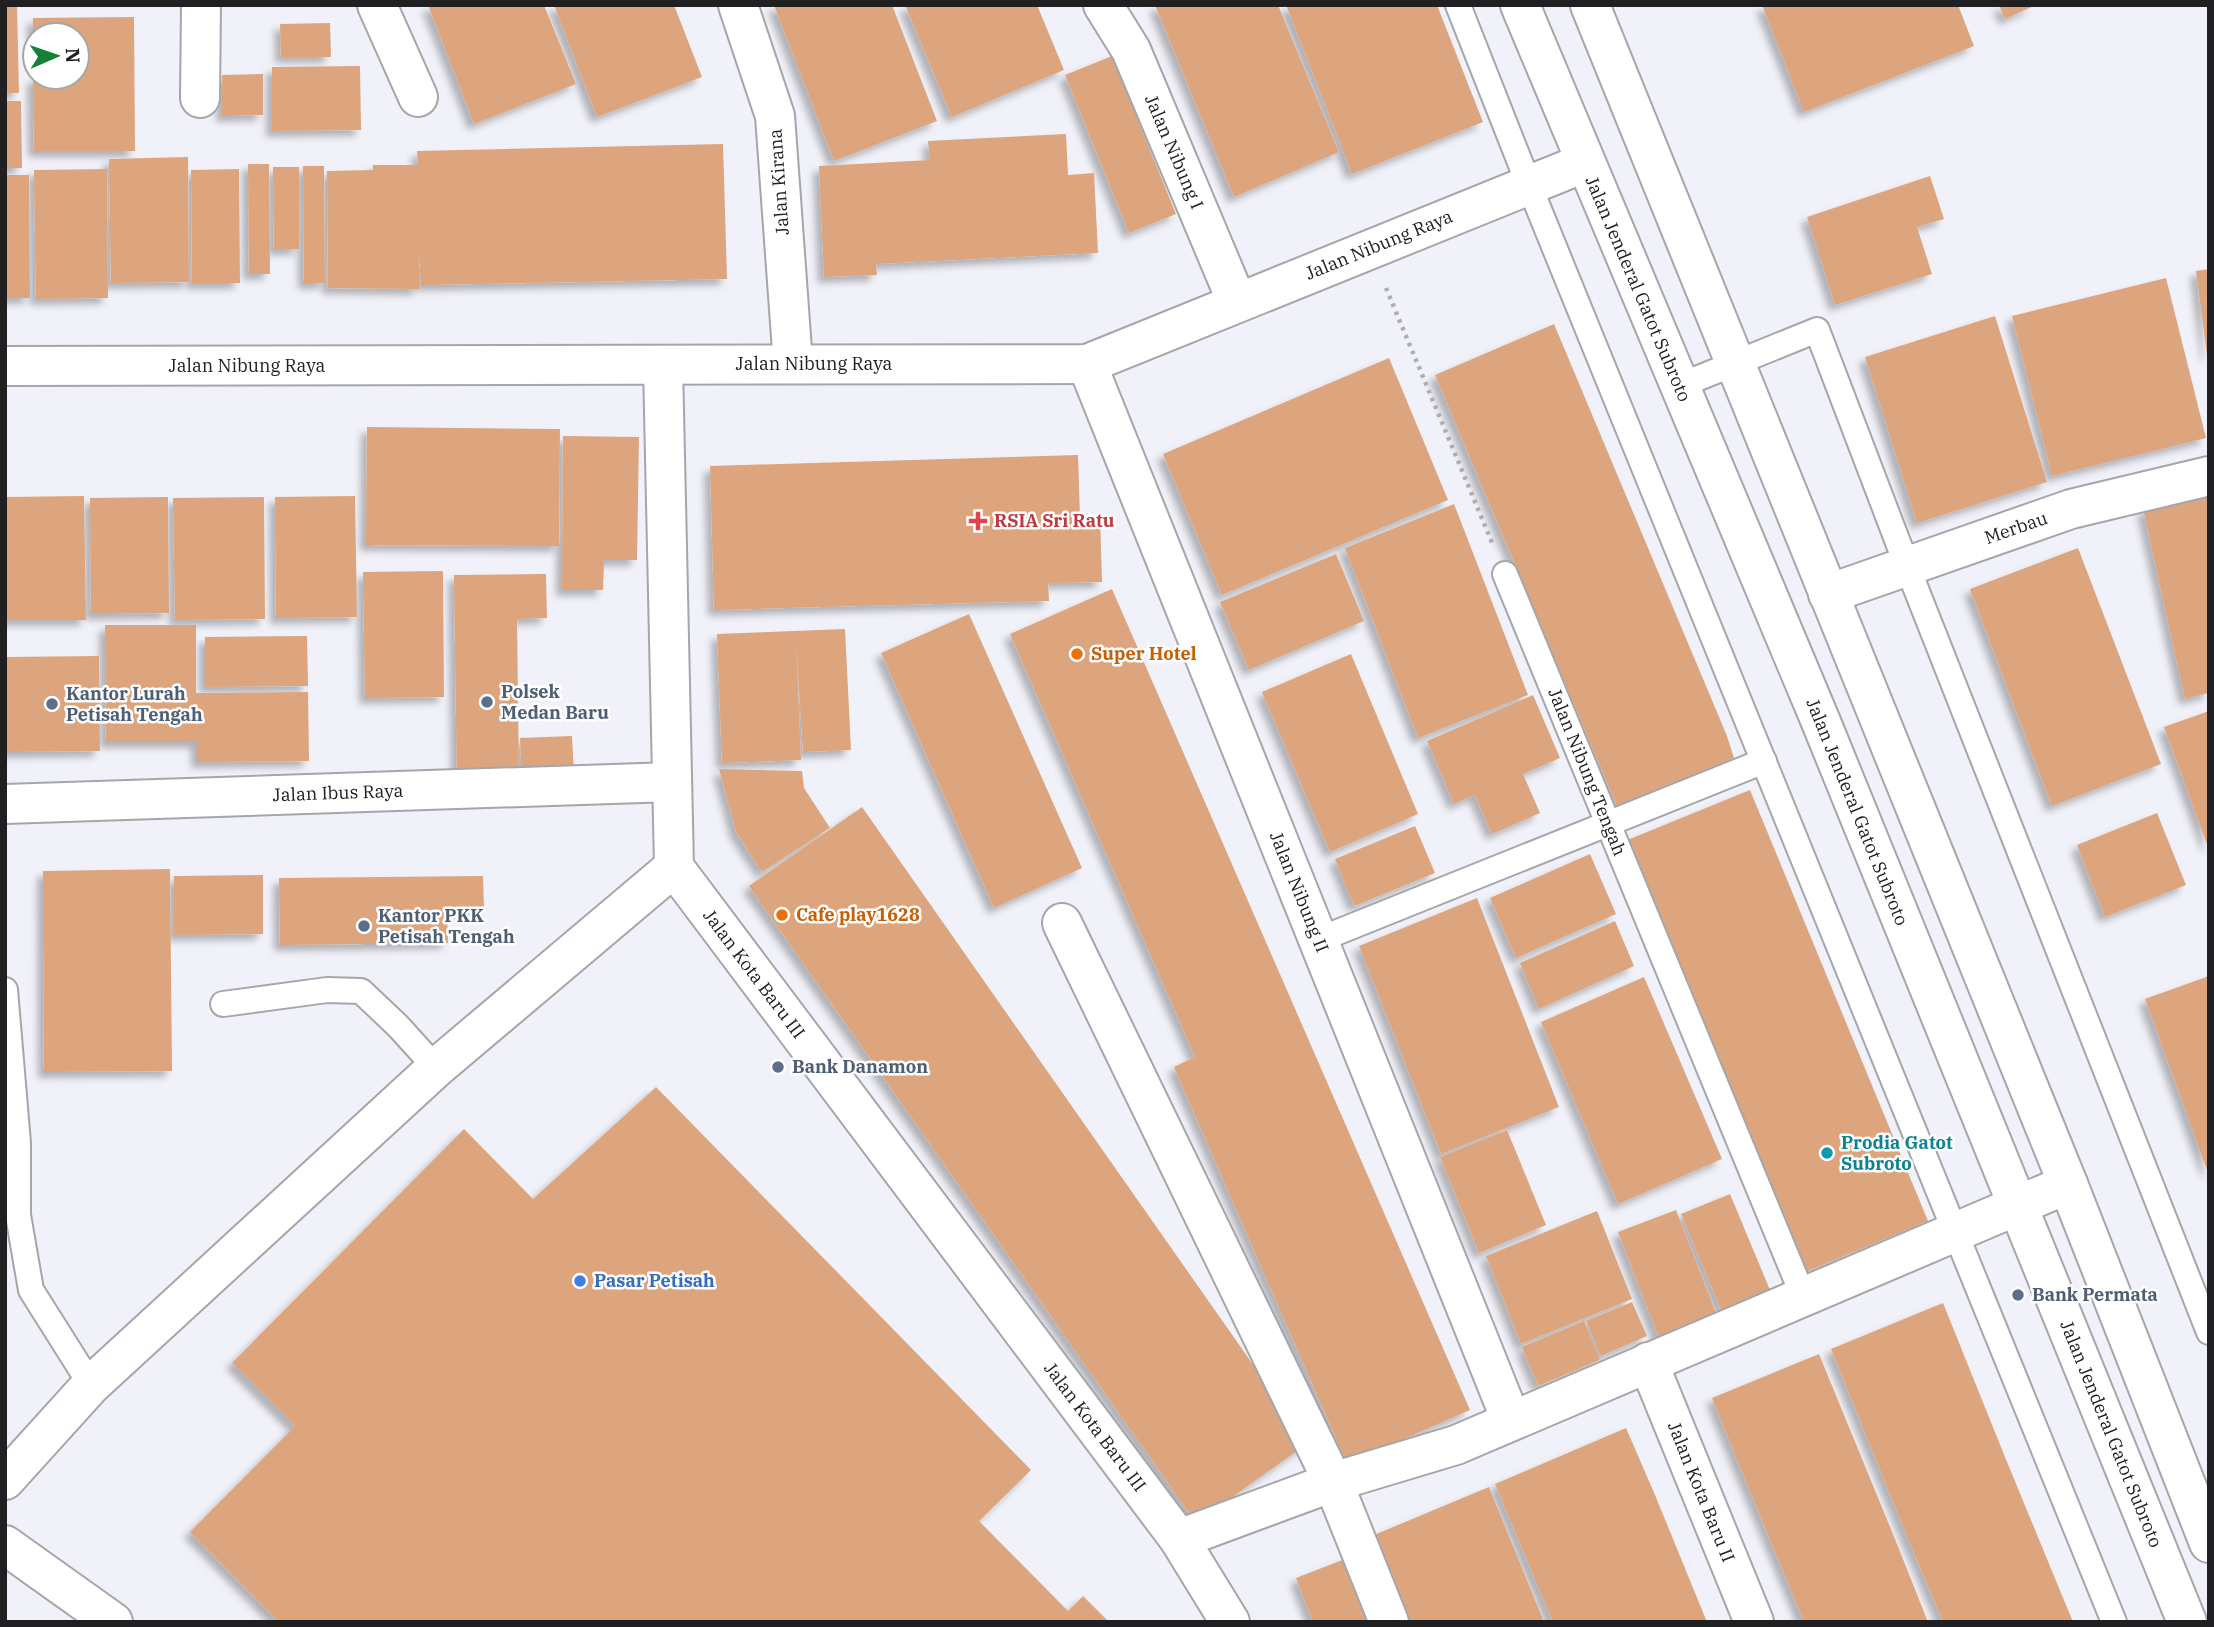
<svg xmlns="http://www.w3.org/2000/svg" width="2214" height="1627" viewBox="0 0 2214 1627" font-family="'IBM Plex Serif',serif">
<style>
.building{fill:#dda57d;filter:url(#shadow)}
.lines{fill:none;stroke-linecap:round;stroke-linejoin:round}
.service-casing{stroke:#a5a6ac;stroke-width:28}
.minor-casing{stroke:#a5a6ac;stroke-width:42}
.primary-casing{stroke:#a5a6ac;stroke-width:42}
.path{stroke:#adaeb3;stroke-width:4.5;stroke-dasharray:3.5 5;stroke-linecap:butt}
.service{stroke:#fff;stroke-width:24}
.minor{stroke:#fff;stroke-width:38}
.primary{stroke:#fff;stroke-width:38}
.health-dot{fill:#e0444e;stroke:#fff;stroke-width:2.5}
.food-dot{fill:#e8710a;stroke:#fff;stroke-width:2.5}
.service-dot{fill:#5c6f8a;stroke:#fff;stroke-width:2.5}
.culture-dot{fill:#0f9aa8;stroke:#fff;stroke-width:2.5}
.shop-dot{fill:#3f7fe0;stroke:#fff;stroke-width:2.5}
.labels{text-anchor:middle;stroke-width:5;stroke-linejoin:round;paint-order:stroke}
.street-label{font-size:18px;fill:#202022;stroke:#fff}
.health-label{font-size:18px;font-weight:bold;fill:#be3a42;stroke:#fff;text-anchor:start}
.food-label{font-size:18px;font-weight:bold;fill:#c56008;stroke:#fff;text-anchor:start}
.service-label{font-size:18px;font-weight:bold;fill:#4e5e75;stroke:#fff;text-anchor:start}
.culture-label{font-size:18px;font-weight:bold;fill:#0d838f;stroke:#fff;text-anchor:start}
.shop-label{font-size:18px;font-weight:bold;fill:#366cbe;stroke:#fff;text-anchor:start}
</style>
<defs>
<filter id="shadow"><feDropShadow dx="-6" dy="6" stdDeviation="3.5" flood-color="#0004"/></filter>
</defs>
<rect width="100%" height="100%" fill="#f1f2f9"/>
<g class="building">
<polygon points="5,5 17,5 19,93 5,93"/>
<polygon points="428,5 544,5 576,84 474,124"/>
<polygon points="554,5 674,5 702,77 597,117"/>
<polygon points="774,5 892,5 937,121 834,161"/>
<polygon points="905,5 1037,5 1064,70 952,117"/>
<polygon points="1155,5 1278,5 1339,152 1234,197"/>
<polygon points="1286,5 1437,5 1483,122 1352,174"/>
<polygon points="1762,5 1958,5 1974,46 1804,112"/>
<polygon points="1999,5 2036,5 2005,19"/>
<polygon points="134,17 135,151 34,151 33,77 77,77 77,35 33,35 33,18"/>
<polygon points="330,23 331,57 281,57 280,24"/>
<polygon points="1112,56 1176,214 1129,233 1065,75"/>
<polygon points="360,66 361,130 272,131 272,67"/>
<polygon points="263,74 263,115 222,116 222,75"/>
<polygon points="5,101 21,101 22,168 5,168"/>
<polygon points="1066,134 1068,175 1094,173 1098,253 876,264 877,275 824,277 819,166 930,160 928,141"/>
<polygon points="723,144 727,279 421,285 419,254 419,289 328,288 327,171 373,170 373,165 418,165 417,151"/>
<polygon points="188,157 189,282 111,283 109,159"/>
<polygon points="248,164 269,164 270,274 249,274"/>
<polygon points="303,166 324,166 325,283 304,283"/>
<polygon points="273,167 299,167 299,249 274,249"/>
<polygon points="107,169 108,298 36,299 34,170"/>
<polygon points="239,169 240,283 192,283 191,170"/>
<polygon points="5,175 29,175 30,298 5,298"/>
<polygon points="1930,176 1944,219 1917,227 1932,274 1835,305 1807,217"/>
<polygon points="2209,269 2209,355 2207,355 2196,271"/>
<polygon points="2166,278 2206,438 2052,476 2012,316"/>
<polygon points="1995,316 2047,482 1917,523 1865,357"/>
<polygon points="1554,324 1727,736 1734,758 1617,806 1435,375"/>
<polygon points="1389,358 1448,500 1222,595 1163,454"/>
<polygon points="367,427 560,429 559,546 366,545"/>
<polygon points="563,436 639,437 637,560 604,560 603,590 562,590"/>
<polygon points="1078,455 1080,517 1100,516 1102,582 1048,583 1049,601 714,610 710,466"/>
<polygon points="2209,495 2209,693 2185,699 2143,509"/>
<polygon points="84,496 86,620 5,620 5,497"/>
<polygon points="355,496 357,617 276,618 275,497"/>
<polygon points="168,497 169,613 91,614 90,498"/>
<polygon points="264,497 265,619 175,620 173,498"/>
<polygon points="1454,504 1528,695 1418,738 1345,548"/>
<polygon points="2078,548 2161,764 2052,806 1970,589"/>
<polygon points="1336,554 1364,621 1249,670 1220,602"/>
<polygon points="443,571 444,697 365,698 363,572"/>
<polygon points="546,574 547,618 517,619 519,785 457,786 454,575"/>
<polygon points="1112,589 1470,1410 1347,1464 1174,1067 1195,1057 1010,634"/>
<polygon points="969,614 1082,868 994,908 881,653"/>
<polygon points="105,625 196,625 196,693 308,692 309,761 197,762 197,742 106,742"/>
<polygon points="845,629 851,750 803,752 796,642 801,760 722,763 717,634"/>
<polygon points="307,636 308,686 205,687 205,637"/>
<polygon points="1351,654 1418,814 1330,852 1262,692"/>
<polygon points="99,656 100,751 5,752 5,657"/>
<polygon points="1533,695 1560,758 1523,774 1540,813 1492,834 1475,795 1454,804 1427,741"/>
<polygon points="2209,711 2209,847 2208,847 2164,727"/>
<polygon points="572,736 574,775 522,778 520,738"/>
<polygon points="719,769 802,771 804,788 830,828 762,872 736,832"/>
<polygon points="1750,790 1928,1221 1803,1273 1625,841"/>
<polygon points="862,807 1308,1443 1196,1523 749,886"/>
<polygon points="2157,813 2186,885 2105,917 2077,845"/>
<polygon points="1415,826 1435,873 1354,906 1335,859"/>
<polygon points="1590,854 1616,914 1516,958 1490,898"/>
<polygon points="170,869 172,1071 44,1072 43,871"/>
<polygon points="263,875 263,934 174,935 174,876"/>
<polygon points="483,876 484,909 447,910 448,943 280,945 279,878"/>
<polygon points="1477,898 1559,1107 1441,1154 1359,946"/>
<polygon points="1615,921 1634,966 1539,1009 1520,963"/>
<polygon points="2209,976 2209,1173 2208,1173 2145,999"/>
<polygon points="1644,977 1722,1159 1618,1204 1541,1022"/>
<polygon points="656,1087 1031,1470 979,1521 1068,1611 1083,1596 1109,1622 279,1622 190,1532 295,1426 232,1363 464,1129 533,1199"/>
<polygon points="1507,1130 1546,1225 1479,1253 1440,1157"/>
<polygon points="1730,1194 1770,1290 1721,1310 1681,1214"/>
<polygon points="1676,1210 1718,1318 1660,1341 1618,1232"/>
<polygon points="1597,1211 1632,1299 1521,1344 1486,1256"/>
<polygon points="1632,1302 1647,1336 1601,1356 1586,1321"/>
<polygon points="1943,1303 2005,1457 2073,1622 1943,1622 1906,1534 1831,1349"/>
<polygon points="1584,1321 1600,1360 1538,1386 1522,1347"/>
<polygon points="1819,1354 1895,1539 1928,1622 1804,1622 1737,1460 1712,1398"/>
<polygon points="1626,1428 1655,1495 1707,1622 1553,1622 1538,1587 1495,1484"/>
<polygon points="1489,1487 1544,1622 1410,1622 1374,1535"/>
<polygon points="1350,1557 1368,1622 1313,1622 1296,1578"/>
</g>
<g class="lines">
<defs>
<g id="service">
<polyline points="1458,5 1529,185 2114,1622"/>
<polyline points="1679,386 1817,330 1907,566 2209,1332"/>
<polyline points="1505,574 1803,1296"/>
<polyline points="1318,940 1764,761"/>
<polyline points="5,990 18,1143 18,1215 31,1290 91,1385"/>
<polyline points="223,1004 327,990 361,991 398,1026 436,1068"/>
</g>
<g id="minor">
<polyline points="377,5 418,97"/>
<polyline points="738,5 775,116 793,364"/>
<polyline points="1103,5 1131,50 1237,302"/>
<polyline points="200,98 201,5"/>
<polyline points="1087,364 1511,1420"/>
<polyline points="663,365 674,867 1179,1539 1230,1622"/>
<polyline points="5,366 1087,364 1584,163"/>
<polyline points="1828,594 2071,509 2209,476"/>
<polyline points="5,804 672,782"/>
<polyline points="1062,923 1333,1482 1389,1622"/>
<polyline points="1648,1362 1754,1622"/>
<polyline points="5,1480 91,1385 436,1068 674,867"/>
<polyline points="1179,1539 1333,1482 1456,1445 2068,1184"/>
<polyline points="5,1545 113,1622"/>
</g>
<g id="primary">
<polyline points="1520,5 1821,722 2187,1622"/>
<polyline points="1590,5 2068,1184 2209,1543"/>
</g>
</defs>
<use href="#service" class="service-casing"/>
<use href="#minor" class="minor-casing"/>
<use href="#primary" class="primary-casing"/>
<polyline class="path" points="1386,288 1493,545"/>
<use href="#service" class="service"/>
<use href="#minor" class="minor"/>
<use href="#primary" class="primary"/>
</g>
<path class="health-dot" d="M974.5 510.5h7v7h7v7h-7v7h-7v-7h-7v-7h7z"/>
<g class="food-dot">
<circle cx="1077" cy="654" r="7"/>
<circle cx="782" cy="915" r="7"/>
</g>
<g class="service-dot">
<circle cx="487" cy="702" r="7"/>
<circle cx="52" cy="704" r="7"/>
<circle cx="364" cy="926" r="7"/>
<circle cx="778" cy="1067" r="7"/>
<circle cx="2018" cy="1295" r="7"/>
</g>
<circle class="culture-dot" cx="1827" cy="1153" r="7"/>
<circle class="shop-dot" cx="580" cy="1281" r="7"/>
<g class="labels">
<g class="street-label">
<text transform="translate(1174 152) rotate(67)" y="6">Jalan Nibung I</text>
<text transform="translate(779 182) rotate(-94)" y="6">Jalan Kirana</text>
<text transform="translate(1379 245) rotate(-22)" y="6">Jalan Nibung Raya</text>
<text transform="translate(1638 289) rotate(67)" y="6">Jalan Jenderal Gatot Subroto</text>
<text x="814" y="370">Jalan Nibung Raya</text>
<text x="247" y="372">Jalan Nibung Raya</text>
<text transform="translate(2016 528) rotate(-19)" y="6">Merbau</text>
<text transform="translate(1587 772) rotate(68)" y="6">Jalan Nibung Tengah</text>
<text transform="translate(338 793) rotate(-2)" y="6">Jalan Ibus Raya</text>
<text transform="translate(1857 812) rotate(68)" y="6">Jalan Jenderal Gatot Subroto</text>
<text transform="translate(1299 892) rotate(68)" y="6">Jalan Nibung II</text>
<text transform="translate(754 974) rotate(53)" y="6">Jalan Kota Baru III</text>
<text transform="translate(1095 1427) rotate(53)" y="6">Jalan Kota Baru III</text>
<text transform="translate(2111 1434) rotate(68)" y="6">Jalan Jenderal Gatot Subroto</text>
<text transform="translate(1701 1492) rotate(68)" y="6">Jalan Kota Baru II</text>
</g>
<g class="health-label">
<text x="994" y="527">RSIA Sri Ratu</text>
</g>
<g class="food-label">
<text x="1091" y="660">Super Hotel</text>
<text x="796" y="921">Cafe play1628</text>
</g>
<g class="service-label">
<text x="501" y="698">Polsek<tspan x="501" dy="21">Medan Baru</tspan></text>
<text x="66" y="700">Kantor Lurah<tspan x="66" dy="21">Petisah Tengah</tspan></text>
<text x="378" y="922">Kantor PKK<tspan x="378" dy="21">Petisah Tengah</tspan></text>
<text x="792" y="1073">Bank Danamon</text>
<text x="2032" y="1301">Bank Permata</text>
</g>
<g class="culture-label">
<text x="1841" y="1149">Prodia Gatot<tspan x="1841" dy="21">Subroto</tspan></text>
</g>
<g class="shop-label">
<text x="594" y="1287">Pasar Petisah</text>
</g>
</g>
<rect width="2214" height="1627" fill="none" stroke="#202022" stroke-width="14"/>
<g transform="translate(56 56) rotate(88)"><circle r="33" fill="#ffffff" stroke="#a6a6a7" stroke-width="2"/>
<path d="M0-5L12 26L0 18L-12 26Z" fill="#158137"/>
<text y="-10" font-size="19" font-weight="bold" text-anchor="middle" fill="#202022">N</text>
</g>
</svg>
